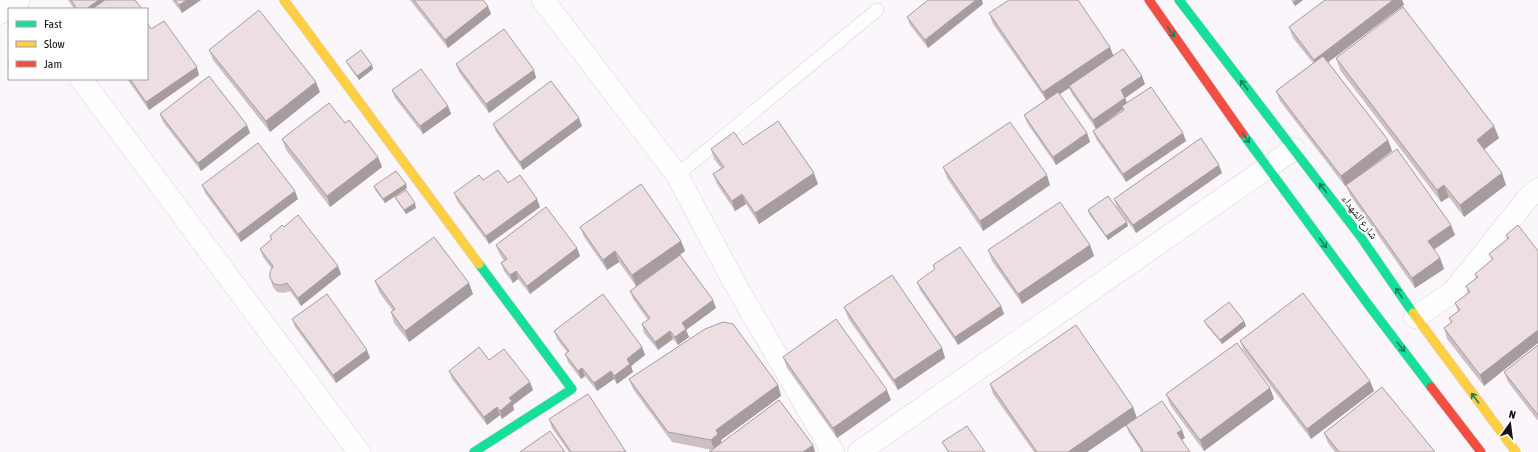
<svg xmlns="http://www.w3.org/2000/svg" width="1538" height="452" viewBox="0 0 1538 452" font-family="'Asap Condensed','Noto Naskh Arabic',sans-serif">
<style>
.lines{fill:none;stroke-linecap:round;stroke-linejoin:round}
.lane-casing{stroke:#d9d3d9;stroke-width:14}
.street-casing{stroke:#d9d3d9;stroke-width:23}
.fast-casing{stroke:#d9d3d9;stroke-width:10}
.slow-casing{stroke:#d9d3d9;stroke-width:10}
.jam-casing{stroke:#d9d3d9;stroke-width:10}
.lane{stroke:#fefefe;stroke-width:13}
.street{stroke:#fefefe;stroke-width:22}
.fast{stroke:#16e098;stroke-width:9}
.slow{stroke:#ffcf43;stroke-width:9}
.jam{stroke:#f24e42;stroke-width:9}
.wall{fill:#ccc0c2}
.shaded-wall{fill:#a69c9e}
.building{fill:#eddfe1;stroke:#a69c9e}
.oneway{stroke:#16835e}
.labels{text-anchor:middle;stroke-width:4;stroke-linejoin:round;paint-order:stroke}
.street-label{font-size:11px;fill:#171117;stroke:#fff}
</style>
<rect width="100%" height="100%" fill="#fbf6fb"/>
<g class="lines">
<defs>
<polyline id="lane" points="677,175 877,10"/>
<g id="street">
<polyline points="543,0 677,175 735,284 833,452"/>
<polyline points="0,13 19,0"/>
<polyline points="81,79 359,452"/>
<polyline points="1415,317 1453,292 1527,199 1538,189"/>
<polyline points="859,452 1294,149"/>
</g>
<g id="fast">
<polyline points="1179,0 1360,236 1413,313"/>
<polyline points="1243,134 1370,307 1431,387"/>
<polyline points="474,452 572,389 479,264"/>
</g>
<g id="slow">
<polyline points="284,0 479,264"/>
<polyline points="1413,313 1516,452"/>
</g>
<g id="jam">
<polyline points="1149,0 1243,134"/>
<polyline points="1431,387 1481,452"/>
</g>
</defs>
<use href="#lane" class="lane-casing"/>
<use href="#street" class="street-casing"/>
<use href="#fast" class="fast-casing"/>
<use href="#slow" class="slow-casing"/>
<use href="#jam" class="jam-casing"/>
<use href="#lane" class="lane"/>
<use href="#street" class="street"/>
<use href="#fast" class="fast"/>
<use href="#slow" class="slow"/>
<use href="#jam" class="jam"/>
</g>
<g class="wall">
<polygon points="68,0 135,0 142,9 74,9"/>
<polygon points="172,0 201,0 182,13"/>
<polygon points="410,0 483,0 491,14 448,48"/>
<polygon points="1291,0 1303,0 1295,6"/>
<polygon points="1325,0 1402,0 1404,5 1328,62 1388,140 1392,151 1364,172 1455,235 1434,250 1440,258 1444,269 1415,288 1350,195 1346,186 1345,186 1280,101 1276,91 1313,63 1293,38 1289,27"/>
<polygon points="983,4 928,48 910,25 907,17"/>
<polygon points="989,13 1113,55 1145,84 1125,97 1127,103 1186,141 1126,182 1096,139 1093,131 1123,110 1123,109 1096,129 1072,94 1069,88 1059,94 1087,133 1090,142 1056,165 1027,123 1024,115 1046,100 993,24"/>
<polygon points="151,29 199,75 149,110 127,79 147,79"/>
<polygon points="209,50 320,92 270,132 213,60"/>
<polygon points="1336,58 1499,138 1484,149 1506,185 1464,217 1449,197 1441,202 1340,70"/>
<polygon points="346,61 372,65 373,69 359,80 348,65"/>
<polygon points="456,64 534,70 536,78 489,113 459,72"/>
<polygon points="392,90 448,106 451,114 423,134 395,98"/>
<polygon points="160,114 250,133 201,171 163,122"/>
<polygon points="345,123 378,157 382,167 330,207 286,150 282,139"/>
<polygon points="493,124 582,126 523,170 496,132"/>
<polygon points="743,145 818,184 759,224 746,204 735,211 717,184 713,174 721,168 714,159 711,149"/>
<polygon points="943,167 1050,185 983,231 947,178"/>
<polygon points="1222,173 1136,233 1117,207 1114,199"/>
<polygon points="483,180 540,207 489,244 457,201 454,193"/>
<polygon points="202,185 298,199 241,242 205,193"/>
<polygon points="374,186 407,188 385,203 375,190"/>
<polygon points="395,197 416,208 406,214 397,201"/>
<polygon points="1088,210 1128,226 1108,240 1089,214"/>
<polygon points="1518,225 1484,386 1447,339 1444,328 1451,323 1449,318 1458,311 1455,303 1468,293 1466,286 1476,278 1475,274 1492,260 1489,254 1507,239 1506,235"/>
<polygon points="284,227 341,274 301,306 290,291 284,293 277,292 273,287 270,278 272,269 263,257 260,249 271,240 270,236"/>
<polygon points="580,227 681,241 685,251 680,255 716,308 686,330 689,337 678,345 673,339 658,350 644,333 642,324 648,320 633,299 630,291 674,259 636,286 619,262 607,270 584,237"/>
<polygon points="496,245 577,248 580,256 530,294 518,279 513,283 504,271 501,263 504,261 499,253"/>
<polygon points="1090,245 1094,256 1022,304 992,261 988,250"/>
<polygon points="933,265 1001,306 1004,314 958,345 920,290 917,282 935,270"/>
<polygon points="375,281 473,294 409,342 394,323 391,312 393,311 379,292"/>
<polygon points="844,307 942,348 945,358 898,390 848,318"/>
<polygon points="292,319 370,358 336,383 295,327"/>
<polygon points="1204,321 1246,326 1222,344 1206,325"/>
<polygon points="554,331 642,347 645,355 631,366 633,372 617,384 614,379 597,391 585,376 581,379 568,362 565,354 567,352 557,339"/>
<polygon points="1240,341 1370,381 1374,391 1311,439 1244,351"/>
<polygon points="1538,345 1538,421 1508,382 1504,372"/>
<polygon points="783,357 891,400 837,438 787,368"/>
<polygon points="489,360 533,390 513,405 514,410 502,419 500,415 487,425 452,379 449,371"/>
<polygon points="629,379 778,385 781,396 721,440 722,443 813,445 815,452 709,452 712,450 672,442 633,389"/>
<polygon points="990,384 1133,407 1136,418 1185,438 1141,451 1129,433 1126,425 1087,452 1034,452 993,394"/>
<polygon points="1270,388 1274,399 1204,451 1170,405 1166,394"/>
<polygon points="549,419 627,452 569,452 552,428"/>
<polygon points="1324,433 1435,452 1335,452 1328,443"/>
<polygon points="942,442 985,452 948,452 944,446"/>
</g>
<g class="shaded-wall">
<polygon points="99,0 114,0 101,9 86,9"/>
<polygon points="187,0 201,0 182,13 179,5"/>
<polygon points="976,0 982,0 983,4 928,48 925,40"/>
<polygon points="1296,0 1303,0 1295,6 1293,2"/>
<polygon points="1393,0 1402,0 1404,5 1318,70 1314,60"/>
<polygon points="488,6 491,14 448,48 445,40"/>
<polygon points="1110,47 1114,57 1069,86 1069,88 1047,103 1043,92"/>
<polygon points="372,65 373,69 359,80 357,76"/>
<polygon points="197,67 199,75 149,110 146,102"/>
<polygon points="534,70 536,78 489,113 486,104"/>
<polygon points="1142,76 1145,84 1124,99 1121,90"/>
<polygon points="316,82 320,92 270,132 266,121"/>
<polygon points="1125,98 1128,106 1122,106 1123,109 1096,129 1093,120"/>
<polygon points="448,106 451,114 423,134 420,126"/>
<polygon points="579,118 582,126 523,170 520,162"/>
<polygon points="247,125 250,133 201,171 198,163"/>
<polygon points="1494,126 1499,138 1481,152 1477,140"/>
<polygon points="1087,133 1090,142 1056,165 1053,157"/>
<polygon points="1183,133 1186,141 1126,182 1123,174"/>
<polygon points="1388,140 1392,151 1345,186 1341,176"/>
<polygon points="378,157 382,167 330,207 327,196"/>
<polygon points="1219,165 1222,173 1136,233 1133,225"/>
<polygon points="814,173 818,184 759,224 755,213"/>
<polygon points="1502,173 1506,185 1464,217 1460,205"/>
<polygon points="1047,175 1050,185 983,231 980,221"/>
<polygon points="406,184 407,188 385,203 383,199"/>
<polygon points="1444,185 1449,197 1441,202 1437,190"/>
<polygon points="295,191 298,199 241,242 238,234"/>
<polygon points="742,194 746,204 735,211 732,201"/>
<polygon points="537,199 540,207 489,244 486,236"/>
<polygon points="415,203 416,208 406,214 404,210"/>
<polygon points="1127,222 1128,226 1108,240 1106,236"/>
<polygon points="1451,225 1455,235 1431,251 1428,241"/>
<polygon points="681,241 685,251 636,286 632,275"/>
<polygon points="1090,245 1094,256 1022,304 1018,294"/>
<polygon points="577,248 580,256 530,294 527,286"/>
<polygon points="615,251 619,262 607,270 603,260"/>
<polygon points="1440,258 1444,269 1415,288 1412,278"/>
<polygon points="338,266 341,274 301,306 298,298"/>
<polygon points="516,271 518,279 513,283 510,275"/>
<polygon points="469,283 473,294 409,342 405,331"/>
<polygon points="713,300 716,308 686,330 689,337 678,345 675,337 682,323"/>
<polygon points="1001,306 1004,314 958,345 955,337"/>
<polygon points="1244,321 1246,326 1222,344 1220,340"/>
<polygon points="1538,330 1538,343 1484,386 1480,375"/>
<polygon points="670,331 673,339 658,350 655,342"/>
<polygon points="642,347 645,355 631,366 633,372 617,384 614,376 627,359"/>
<polygon points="942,348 945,358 898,390 894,380"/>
<polygon points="367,350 370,358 336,383 333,375"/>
<polygon points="582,368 585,376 581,379 578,371"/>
<polygon points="611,371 614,379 597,391 594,383"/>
<polygon points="1370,381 1374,391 1311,439 1307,429"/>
<polygon points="530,382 533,390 513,405 514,410 502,419 500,411 509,398"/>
<polygon points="778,385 781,396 721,440 722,445 714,450 711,440 716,430"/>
<polygon points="1270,388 1274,399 1204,451 1200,440"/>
<polygon points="887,390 891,400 837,438 833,428"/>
<polygon points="497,407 500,415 487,425 484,417"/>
<polygon points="1133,407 1137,418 1087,452 1068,452"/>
<polygon points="1182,430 1185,438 1180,441 1177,433"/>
<polygon points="813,445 815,452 803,452"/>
</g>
<g class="building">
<polygon points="71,0 99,0 86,9 77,9"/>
<polygon points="105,0 135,0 142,9 92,9"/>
<polygon points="175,0 187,0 179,5"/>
<polygon points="414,0 483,0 488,6 445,40"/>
<polygon points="928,0 976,0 925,40 907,17"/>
<polygon points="1009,0 1078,0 1110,47 1043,92 989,13"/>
<polygon points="1325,0 1393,0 1314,60 1289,27"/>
<polygon points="1403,7 1494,126 1477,140 1502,173 1460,205 1444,185 1437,190 1336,58"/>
<polygon points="259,10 316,82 266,121 209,50"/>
<polygon points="164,21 197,67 146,102 130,79 147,79 147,24 148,24 151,29"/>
<polygon points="504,29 534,70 486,104 456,64"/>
<polygon points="1123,49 1142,76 1121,90 1125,98 1093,120 1069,86"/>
<polygon points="361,50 372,65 357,76 346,61"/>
<polygon points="1323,56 1388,140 1341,176 1276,91"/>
<polygon points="421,69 448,106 420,126 392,90"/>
<polygon points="209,76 247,125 198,163 160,114"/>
<polygon points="551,81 579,118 520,162 493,124"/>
<polygon points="1151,87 1183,133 1123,174 1093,131 1124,110 1122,106"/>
<polygon points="1058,92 1087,133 1053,157 1024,115"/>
<polygon points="329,103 345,123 349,120 378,157 327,196 282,139"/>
<polygon points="778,121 814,173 755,213 742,194 732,201 713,174 724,167 711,149 734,132 743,145"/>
<polygon points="1010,122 1047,175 980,221 943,167"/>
<polygon points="1201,138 1219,165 1133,225 1114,199"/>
<polygon points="258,143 295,191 238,234 202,185"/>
<polygon points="1397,149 1451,225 1428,241 1440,258 1412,278 1346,185"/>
<polygon points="498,170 508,183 520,175 537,199 486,236 454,193 479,175 483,180"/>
<polygon points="396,171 406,184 383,199 374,186"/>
<polygon points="641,184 681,241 632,275 615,251 603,260 580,227"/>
<polygon points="406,190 415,203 404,210 395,197"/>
<polygon points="1108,196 1127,222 1106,236 1088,210"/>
<polygon points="1060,202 1090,245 1018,294 988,250"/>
<polygon points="546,207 577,248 527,286 516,271 510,275 501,263 507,259 496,245"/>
<polygon points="298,215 338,266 298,298 287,283 281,285 274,284 270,278 270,272 273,266 260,249 272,239 270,236 282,225 284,227"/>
<polygon points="1518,225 1538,251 1538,330 1480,375 1444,328 1452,322 1449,318 1460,310 1455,303 1470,292 1466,286 1478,277 1475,274 1493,259 1489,254 1509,238 1506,235"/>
<polygon points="434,237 469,283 405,331 391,312 395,309 375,281"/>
<polygon points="960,247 1001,306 955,337 917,282 935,269 933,265"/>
<polygon points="680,255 713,300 682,323 686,329 675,337 670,331 655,342 642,324 650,318 630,291"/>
<polygon points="892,275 942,348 894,380 844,307"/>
<polygon points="1303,293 1370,381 1307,429 1240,341"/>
<polygon points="327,294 367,350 333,375 292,319"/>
<polygon points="603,294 642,347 627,359 630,364 614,376 611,371 594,383 582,368 578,371 565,354 569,351 554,331"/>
<polygon points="1229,302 1244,321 1220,340 1204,321"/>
<polygon points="836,319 887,390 833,428 783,357"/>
<polygon points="723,322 733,324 778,385 716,430 718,434 711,440 668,432 629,379 705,329"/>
<polygon points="1076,325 1133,407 1068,452 1037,452 990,384"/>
<polygon points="1237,343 1270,388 1200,440 1166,394"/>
<polygon points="1538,345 1538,415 1504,372"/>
<polygon points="479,347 489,360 504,349 530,382 509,398 512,401 500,411 497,407 484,417 449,371"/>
<polygon points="1382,387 1435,452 1339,452 1324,433"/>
<polygon points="588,394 626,452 571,452 549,419"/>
<polygon points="779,400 813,445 803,452 709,452"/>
<polygon points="1162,401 1182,430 1177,433 1190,452 1140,452 1143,450 1126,425"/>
<polygon points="967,426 985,452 949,452 942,442"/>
<polygon points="550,431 565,452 520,452"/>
</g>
<defs><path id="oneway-shaft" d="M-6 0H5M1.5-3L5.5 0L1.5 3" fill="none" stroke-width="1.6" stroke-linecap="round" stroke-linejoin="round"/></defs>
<g class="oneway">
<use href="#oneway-shaft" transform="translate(1171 32) rotate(55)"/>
<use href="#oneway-shaft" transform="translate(1244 85) rotate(-127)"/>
<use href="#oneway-shaft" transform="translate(1246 138) rotate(55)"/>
<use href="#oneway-shaft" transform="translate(1323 188) rotate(-128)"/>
<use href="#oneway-shaft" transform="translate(1323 243) rotate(54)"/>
<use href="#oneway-shaft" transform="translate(1399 293) rotate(-124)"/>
<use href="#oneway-shaft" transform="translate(1401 347) rotate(52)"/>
<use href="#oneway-shaft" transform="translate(1475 398) rotate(-127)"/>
</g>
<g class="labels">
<g class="street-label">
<text transform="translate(1360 217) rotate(53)" y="4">شارع الشهداء</text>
</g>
</g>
<rect x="8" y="8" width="140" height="72" fill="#ffffff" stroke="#a2a0a2"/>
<rect x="16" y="21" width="20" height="6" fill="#16e098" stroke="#a2a0a2"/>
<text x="44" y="28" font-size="12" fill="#171117">Fast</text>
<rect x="16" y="41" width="20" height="6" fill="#ffcf43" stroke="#a2a0a2"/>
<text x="44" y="48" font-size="12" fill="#171117">Slow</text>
<rect x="16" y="61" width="20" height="6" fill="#f24e42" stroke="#a2a0a2"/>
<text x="44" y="68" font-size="12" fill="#171117">Jam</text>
<g transform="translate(1510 424) rotate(14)" stroke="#ffffff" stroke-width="3" paint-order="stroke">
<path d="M0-3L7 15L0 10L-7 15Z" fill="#171117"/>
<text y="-6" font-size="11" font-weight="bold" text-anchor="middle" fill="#171117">N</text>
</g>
</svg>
